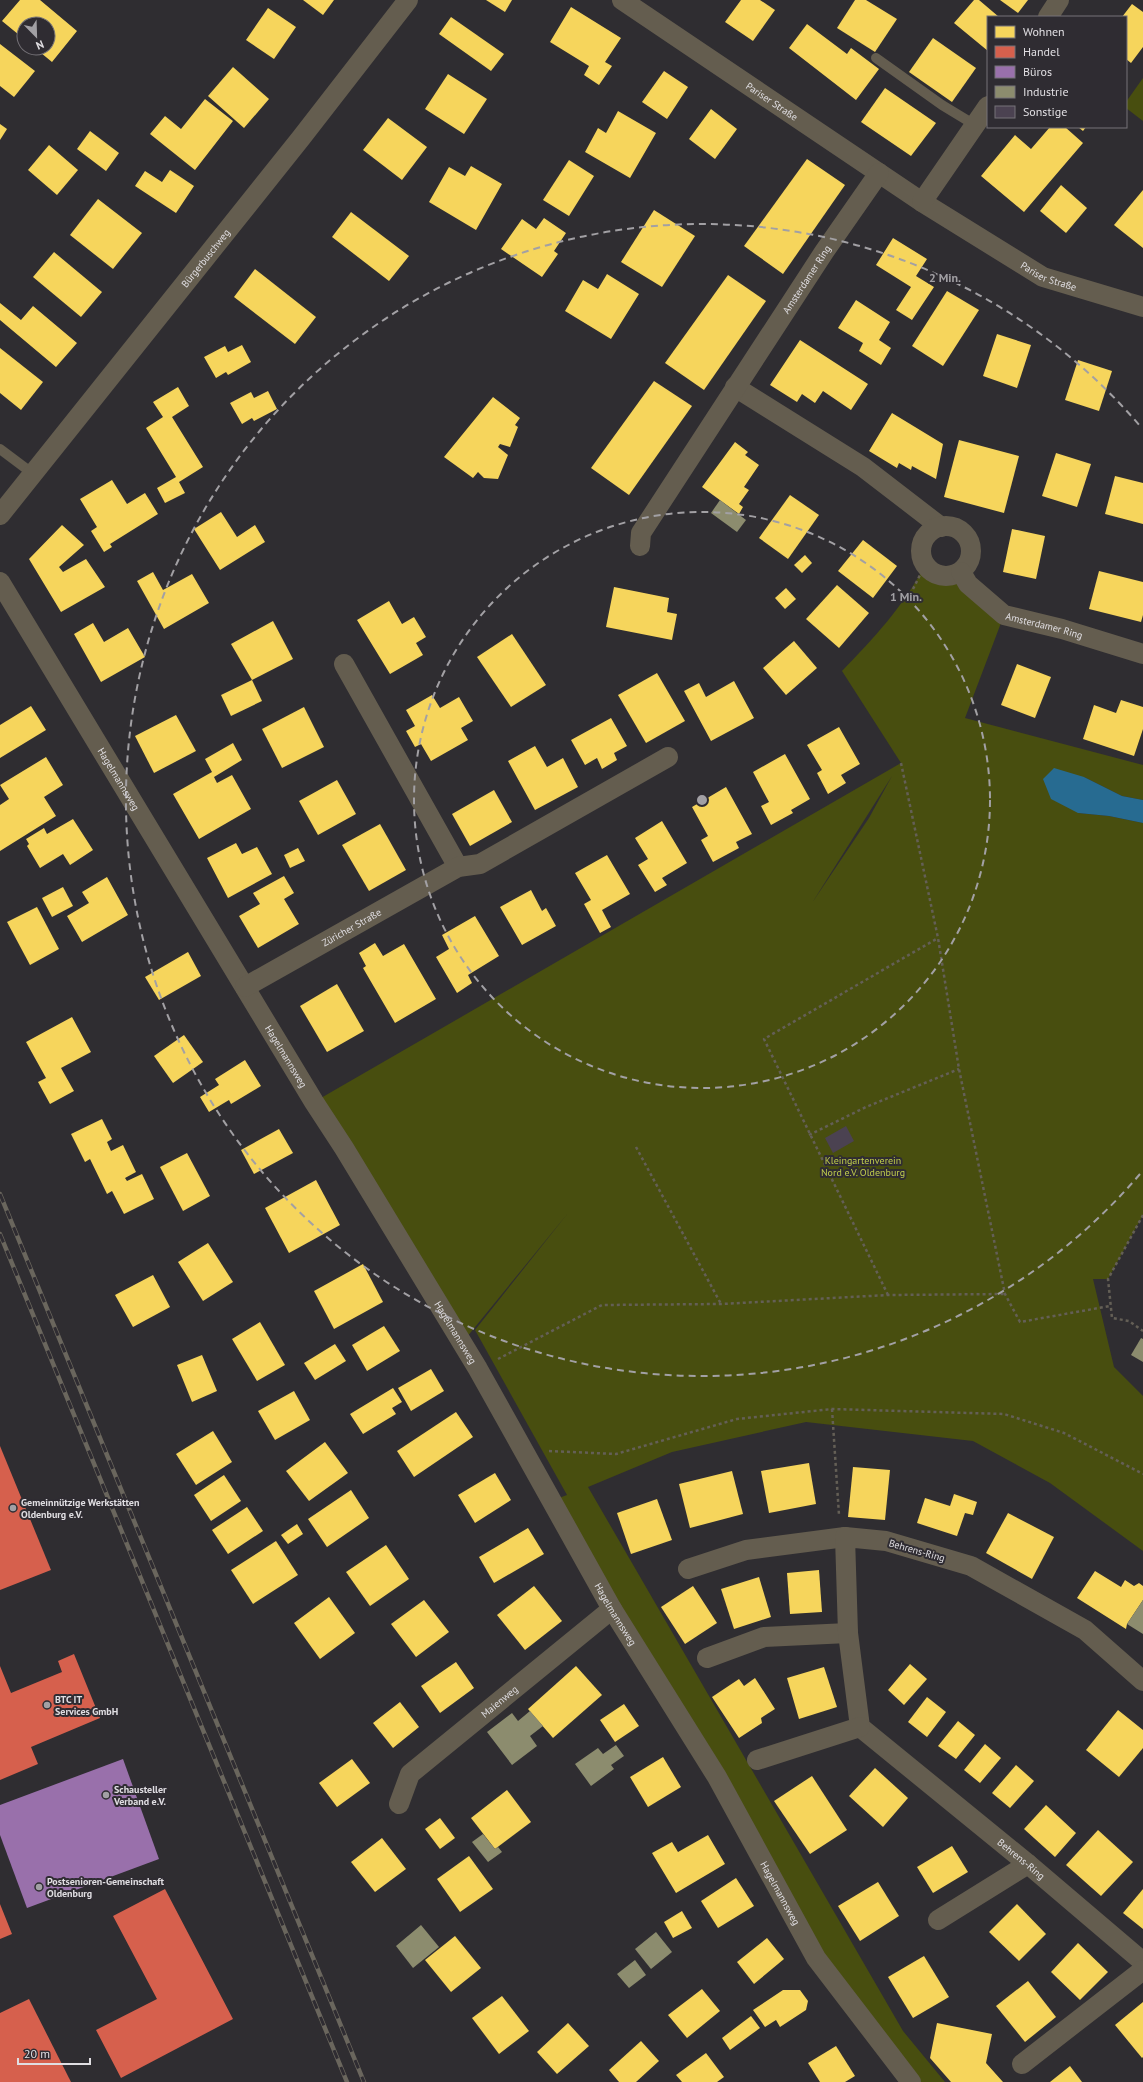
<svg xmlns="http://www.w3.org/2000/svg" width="1143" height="2082" viewBox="0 0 1143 2082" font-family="'PT Sans',sans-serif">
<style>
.green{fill:#484e0f;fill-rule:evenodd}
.water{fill:#276b91}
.homes{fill:#f6d55c}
.shops{fill:#d6604d}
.offices{fill:#9970ab}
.industry{fill:#8c8c6e}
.building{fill:#4b4251}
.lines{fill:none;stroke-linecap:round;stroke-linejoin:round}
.path{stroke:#645f56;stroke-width:2.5;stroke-dasharray:3 3;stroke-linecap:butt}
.service{stroke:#645d4f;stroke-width:10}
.minor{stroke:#645d4f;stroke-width:20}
.rail-casing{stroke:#6a665d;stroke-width:4.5}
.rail{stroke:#2f2c32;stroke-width:3;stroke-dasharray:9;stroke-linecap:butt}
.ring{fill:none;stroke:#a2a0a4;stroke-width:2;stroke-dasharray:7 5}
.poi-dot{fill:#a2a0a4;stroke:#2f2c32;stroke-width:1.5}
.labels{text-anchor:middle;stroke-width:4;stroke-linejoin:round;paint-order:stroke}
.street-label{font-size:10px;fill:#e0dee2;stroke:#2f2c32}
.park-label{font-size:10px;fill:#c0cd4c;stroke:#2f2c32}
.poi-label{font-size:10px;font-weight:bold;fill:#e0dee2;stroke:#2f2c32;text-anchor:start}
.centre{fill:#a2a0a4;stroke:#2f2c32;stroke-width:2}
.ring-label{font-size:12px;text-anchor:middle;font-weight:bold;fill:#a2a0a4;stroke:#2f2c32;stroke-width:4;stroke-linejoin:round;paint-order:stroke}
</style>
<rect width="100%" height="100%" fill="#2f2d31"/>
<g class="green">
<polygon points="1143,78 1143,121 1126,108 1126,102"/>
<path d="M925,565L938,575H954L1004,615L965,718L1143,765V800L1122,796L1084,777L1078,813L1109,816L1143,823V1215L1108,1279H1093L1114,1367L1143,1396V1551L1050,1483L973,1441L806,1422L672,1452L588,1487L903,2031L945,2082H911L816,1958L551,1501L567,1495L475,1330L568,1213L462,1343L314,1102L901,763L842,671C873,639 904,606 925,565ZM892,776L869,818L812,903Z"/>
</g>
<polygon class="water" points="1054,768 1084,777 1122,796 1143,800 1143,823 1109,816 1078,813 1051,799 1043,779"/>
<g class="homes">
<polygon points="20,0 40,0 77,31 52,62 35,48 48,48 48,24 24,24 24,39 2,21"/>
<polygon points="303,0 334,0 323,15"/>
<polygon points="486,0 512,0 505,12"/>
<polygon points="741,0 760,0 775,10 753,41 725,22"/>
<polygon points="855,0 866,0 897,19 875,52 837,28"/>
<polygon points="974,0 979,0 999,17 988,17 988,51 954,23"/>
<polygon points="1000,0 1028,0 1018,13"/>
<polygon points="1132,4 1143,12 1143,47 1131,63 1126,59 1126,17 1122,17"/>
<polygon points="571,7 621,38 605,62 612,66 599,85 584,75 589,66 550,42"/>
<polygon points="268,8 296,27 274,59 246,40"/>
<polygon points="451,17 504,54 491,71 439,34"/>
<polygon points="807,24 847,54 851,48 879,69 856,100 789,48"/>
<polygon points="933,38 976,68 952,102 909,72"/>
<polygon points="0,44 35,71 14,97 0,86"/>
<polygon points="233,67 269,99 244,128 208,96"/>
<polygon points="664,71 688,87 667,119 642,102"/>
<polygon points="448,74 487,99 464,134 425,109"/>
<polygon points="885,88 936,123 911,156 861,122"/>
<polygon points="205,99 233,121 195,170 150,134 165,116 181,129"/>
<polygon points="711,109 737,129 715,159 689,139"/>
<polygon points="618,111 656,133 630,178 585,152 598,128 606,133"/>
<polygon points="388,118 427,147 402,180 363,150"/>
<polygon points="0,124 7,129 0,140"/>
<polygon points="1050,127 1065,127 1083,143 1024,212 981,176 1015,135 1031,149"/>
<polygon points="1078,127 1086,127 1083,131"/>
<polygon points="90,131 119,153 106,171 77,149"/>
<polygon points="49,145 78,170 57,195 28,170"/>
<polygon points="807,159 845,185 783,274 744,246"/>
<polygon points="569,160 594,176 569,216 543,200"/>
<polygon points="471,166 502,184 476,230 429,202 449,167 465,176"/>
<polygon points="170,170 194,186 176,213 135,186 145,171 162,182"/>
<polygon points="1061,185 1087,208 1066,233 1040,211"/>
<polygon points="1143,190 1143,248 1114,225"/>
<polygon points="98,199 142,233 113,269 70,235"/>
<polygon points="654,210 695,236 662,287 621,262"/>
<polygon points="351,212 409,256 389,281 332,237"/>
<polygon points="544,218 566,233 554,251 558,254 542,277 501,249 522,219 536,229"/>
<polygon points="893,238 927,259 916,276 934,287 912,320 896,310 911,287 876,265"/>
<polygon points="54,252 102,292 81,317 33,277"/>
<polygon points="255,269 316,317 295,344 234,297"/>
<polygon points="607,274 639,294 611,339 565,311 583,280 598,289"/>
<polygon points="728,275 766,301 704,390 665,363"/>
<polygon points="947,291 979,310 943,366 912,346"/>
<polygon points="856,300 890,322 879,340 891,348 881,365 859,351 863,343 838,328"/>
<polygon points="0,303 21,320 33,306 77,343 56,367 0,320"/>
<polygon points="997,334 1031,345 1017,388 983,376"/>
<polygon points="800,340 868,384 851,410 823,391 815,403 802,394 797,402 770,385"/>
<polygon points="242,345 251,362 228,375 226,372 216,378 204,357 225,346 228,352"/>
<polygon points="0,348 43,382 21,410 0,393"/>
<polygon points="1078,360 1112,371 1099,411 1065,400"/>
<polygon points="654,381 692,406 629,495 591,468"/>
<polygon points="178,387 189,406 172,417 203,467 179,482 185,493 165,503 157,488 176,477 146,428 163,417 153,402"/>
<polygon points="268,391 277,409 254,421 252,418 242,424 230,403 251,392 254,398"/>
<polygon points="493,397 520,418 515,425 518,427 510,447 500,444 498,447 508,455 498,479 484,478 478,472 473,478 444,457"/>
<polygon points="892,413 943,444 936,479 912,466 911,470 899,463 897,468 869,451"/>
<polygon points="959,440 1019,456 1004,513 944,497"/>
<polygon points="735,442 748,452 745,455 759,465 744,487 749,490 739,504 743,507 739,514 702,487"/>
<polygon points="1056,453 1091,464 1077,507 1042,496"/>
<polygon points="1115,476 1143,483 1143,524 1105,514"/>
<polygon points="112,480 127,504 145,493 158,514 110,544 112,547 104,552 91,531 97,527 80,499"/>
<polygon points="790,495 819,515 788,559 759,538"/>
<polygon points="221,512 237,537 255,525 265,542 220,570 194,529"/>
<polygon points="62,525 84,545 59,567 63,572 86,559 105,587 61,612 29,559"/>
<polygon points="1012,529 1045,536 1036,579 1003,572"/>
<polygon points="863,540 897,566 873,598 838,571"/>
<polygon points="805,555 812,563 802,573 794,565"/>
<polygon points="1099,571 1143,582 1143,615 1141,622 1089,609"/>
<polygon points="153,572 163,590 192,574 209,603 164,629 137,581"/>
<polygon points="837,585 869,613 839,648 806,619"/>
<polygon points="614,587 669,598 667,612 677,614 672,640 606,627"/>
<polygon points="786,588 796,599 785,609 775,598"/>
<polygon points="389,601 402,624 414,617 426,637 416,643 423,655 390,674 357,620"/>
<polygon points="273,621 293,659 252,680 231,644"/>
<polygon points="93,623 104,642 128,628 145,657 101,682 74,634"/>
<polygon points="512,634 546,685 511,707 477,657"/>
<polygon points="794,641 817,668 786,695 763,668"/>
<polygon points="1017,664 1051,677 1035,718 1001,705"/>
<polygon points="657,673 685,721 646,743 618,695"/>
<polygon points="252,680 262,701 231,716 221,695"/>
<polygon points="734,681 754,718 711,741 684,691 699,683 706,697"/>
<polygon points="432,695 440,708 459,697 473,721 461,728 468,740 431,761 421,744 415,747 406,731 415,726 406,710"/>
<polygon points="1121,700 1143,707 1143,729 1134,756 1083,739 1094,705 1116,713"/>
<polygon points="31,706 46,730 0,758 0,725"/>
<polygon points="304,707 324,747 282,768 262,729"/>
<polygon points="176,715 196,751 154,773 135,736"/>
<polygon points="611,718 627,746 614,753 617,760 602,769 597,758 585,765 571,740"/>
<polygon points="839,727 860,764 841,775 846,783 828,794 817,773 822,770 807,745"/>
<polygon points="233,743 242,760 214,777 217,783 232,775 251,809 199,839 173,794 212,772 205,759"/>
<polygon points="535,746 547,767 563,758 578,787 535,810 508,761"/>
<polygon points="785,754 810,799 791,810 793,813 771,825 761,806 769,802 753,772"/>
<polygon points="46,757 63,785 44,797 56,816 0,851 0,805 9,799 0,785"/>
<polygon points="337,780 356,814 318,835 299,801"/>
<polygon points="726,787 752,834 736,842 739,848 713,862 701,840 708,836 692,807"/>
<polygon points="494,790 512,822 470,846 452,814"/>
<polygon points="73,819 93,850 70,865 63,854 40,868 27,846 29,844 26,839 44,828 47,834"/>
<polygon points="662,821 687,863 662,878 667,885 655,892 638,865 648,859 635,838"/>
<polygon points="380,824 406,870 369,891 342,845"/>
<polygon points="236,843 242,854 257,847 272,874 228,898 207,858"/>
<polygon points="298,848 305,861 290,868 284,855"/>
<polygon points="607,855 630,894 602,910 611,927 600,933 584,904 591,900 575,873"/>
<polygon points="284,876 294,893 284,899 299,924 258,948 239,916 260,904 253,893"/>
<polygon points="107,877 128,915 82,942 67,916 89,903 82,892"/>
<polygon points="63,887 73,906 52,917 42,898"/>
<polygon points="531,890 542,911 546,908 556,926 522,945 500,907"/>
<polygon points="37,907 59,949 30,965 7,922"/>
<polygon points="475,916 499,956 468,975 472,983 457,993 436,957 449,949 442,935"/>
<polygon points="375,943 383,956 404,944 436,999 395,1023 363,968 366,966 359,953"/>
<polygon points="188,952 201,976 159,1000 145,977"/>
<polygon points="337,984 364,1031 327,1052 300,1006"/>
<polygon points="72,1017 91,1052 61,1068 74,1091 50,1104 38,1082 46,1078 26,1042"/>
<polygon points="184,1035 203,1062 173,1083 154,1056"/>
<polygon points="245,1060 261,1086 231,1104 229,1100 209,1112 200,1097 219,1085 215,1079"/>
<polygon points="102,1119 112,1139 107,1142 111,1151 123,1145 136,1172 125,1178 127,1181 142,1174 154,1199 124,1214 112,1191 107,1194 90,1159 85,1162 71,1134"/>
<polygon points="279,1129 293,1153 254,1174 241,1150"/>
<polygon points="187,1153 210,1196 183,1211 160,1167"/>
<polygon points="316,1180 340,1225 289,1253 265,1208"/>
<polygon points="208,1243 233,1282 203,1301 178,1262"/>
<polygon points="363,1264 383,1302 334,1329 314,1291"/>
<polygon points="153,1275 170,1307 133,1327 115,1295"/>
<polygon points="260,1322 285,1365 257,1381 232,1339"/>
<polygon points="384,1326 400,1351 367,1371 352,1345"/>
<polygon points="335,1344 346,1361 315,1380 304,1363"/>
<polygon points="202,1355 217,1391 192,1402 177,1365"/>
<polygon points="431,1369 444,1391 411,1411 398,1388"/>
<polygon points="393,1388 402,1402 392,1408 396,1414 363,1434 350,1414"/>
<polygon points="294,1391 310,1420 275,1440 258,1411"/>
<polygon points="456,1412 473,1437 414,1477 397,1451"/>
<polygon points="213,1431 232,1462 196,1485 176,1454"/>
<polygon points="325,1442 348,1473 309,1501 286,1471"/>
<polygon points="809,1463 816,1504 769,1513 761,1471"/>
<polygon points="853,1467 890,1470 885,1520 848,1517"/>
<polygon points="732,1471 743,1514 690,1528 679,1484"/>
<polygon points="495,1473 511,1500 475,1523 458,1495"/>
<polygon points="224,1475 241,1501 211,1521 194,1495"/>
<polygon points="351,1490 369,1518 327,1547 308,1519"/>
<polygon points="954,1494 977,1502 973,1515 965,1513 957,1536 917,1523 925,1498 950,1506"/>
<polygon points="657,1499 672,1540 631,1554 617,1513"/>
<polygon points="247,1507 263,1531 228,1554 212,1530"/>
<polygon points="1008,1513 1054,1537 1032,1579 986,1553"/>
<polygon points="297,1524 303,1534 288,1544 281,1535"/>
<polygon points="528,1528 544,1554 494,1583 479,1557"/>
<polygon points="276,1541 298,1575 253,1604 231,1570"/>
<polygon points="386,1545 409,1579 370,1606 346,1572"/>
<polygon points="819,1570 822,1612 790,1614 787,1573"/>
<polygon points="1095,1571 1121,1587 1125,1580 1134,1586 1139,1583 1143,1586 1143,1600 1127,1624 1126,1629 1077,1598"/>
<polygon points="759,1577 771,1617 734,1629 721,1589"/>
<polygon points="534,1586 562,1621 525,1650 497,1615"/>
<polygon points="693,1586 717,1623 685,1644 661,1607"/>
<polygon points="329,1597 355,1633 320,1659 294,1623"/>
<polygon points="424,1600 449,1632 416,1657 391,1624"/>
<polygon points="456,1662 474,1688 440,1713 421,1686"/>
<polygon points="910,1664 927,1679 904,1705 888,1690"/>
<polygon points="576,1666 602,1695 553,1738 528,1709"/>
<polygon points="824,1667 837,1707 799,1719 787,1678"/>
<polygon points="755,1678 775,1709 761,1718 762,1723 739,1738 712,1697 739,1679 744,1686"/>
<polygon points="927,1697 946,1712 927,1737 908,1722"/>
<polygon points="400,1702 419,1727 393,1748 373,1723"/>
<polygon points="624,1704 639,1726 615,1742 600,1720"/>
<polygon points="1118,1710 1143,1730 1143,1748 1119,1777 1086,1750"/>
<polygon points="958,1721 975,1735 956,1759 938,1746"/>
<polygon points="985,1744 1001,1758 980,1783 964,1770"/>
<polygon points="663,1757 681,1787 648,1807 630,1777"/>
<polygon points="352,1759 370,1783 337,1807 319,1783"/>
<polygon points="1016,1765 1034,1781 1010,1808 992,1793"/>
<polygon points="875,1768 908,1798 883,1827 849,1796"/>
<polygon points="812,1776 847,1830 810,1854 774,1801"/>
<polygon points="507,1790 531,1822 495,1849 471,1818"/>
<polygon points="1046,1805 1076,1833 1055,1857 1024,1829"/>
<polygon points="440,1818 455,1838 440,1849 425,1829"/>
<polygon points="1098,1830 1133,1862 1101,1896 1066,1865"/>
<polygon points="708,1835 725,1864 676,1893 652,1853 672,1842 678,1852"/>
<polygon points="382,1838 406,1869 375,1892 351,1862"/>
<polygon points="952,1846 968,1872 933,1893 917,1867"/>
<polygon points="469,1856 493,1889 460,1912 437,1879"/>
<polygon points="736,1878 754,1906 718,1928 701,1901"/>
<polygon points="878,1882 899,1916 860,1941 838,1906"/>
<polygon points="1143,1889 1143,1929 1123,1913"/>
<polygon points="1017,1904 1046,1934 1019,1961 989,1932"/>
<polygon points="682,1911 692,1928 673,1938 664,1922"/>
<polygon points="455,1936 481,1968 451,1992 425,1960"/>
<polygon points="767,1938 784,1959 754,1984 737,1962"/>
<polygon points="1078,1943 1108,1972 1080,2000 1051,1972"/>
<polygon points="924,1956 949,1997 913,2018 888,1977"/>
<polygon points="1028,1981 1056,2017 1025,2042 996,2006"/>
<polygon points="702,1989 720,2011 687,2038 668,2015"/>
<polygon points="783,1990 800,1990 808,2001 806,2010 780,2027 776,2020 765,2027 753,2010"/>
<polygon points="502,1996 529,2031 499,2054 472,2018"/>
<polygon points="1143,2002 1143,2057 1142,2058 1115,2025"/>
<polygon points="751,2016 760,2028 730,2050 722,2038"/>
<polygon points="568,2023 589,2046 557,2074 537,2052"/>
<polygon points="937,2023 992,2034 986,2063 1003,2082 951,2082 930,2058"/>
<polygon points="641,2041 659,2061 636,2082 619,2082 609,2070"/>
<polygon points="836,2046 855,2076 845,2082 820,2082 808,2063"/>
<polygon points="706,2053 724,2077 717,2082 682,2082 676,2075"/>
<polygon points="1070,2066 1082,2082 1050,2082"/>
</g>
<g class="shops">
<polygon points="0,1446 51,1570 0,1590"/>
<polygon points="74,1654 100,1718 31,1747 38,1764 0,1780 0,1666 11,1693 62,1672 58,1661"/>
<polygon points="165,1889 233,2019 121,2078 96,2030 157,1999 113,1916"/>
<polygon points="0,1904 12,1934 0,1939"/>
<polygon points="29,1999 71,2082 0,2082 0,2013"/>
</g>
<polygon class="offices" points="123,1759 159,1859 27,1908 0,1835 0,1805"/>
<g class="industry">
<polygon points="720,500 746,520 737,532 711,513"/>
<polygon points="1141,1338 1143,1339 1143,1362 1131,1355"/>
<polygon points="1143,1600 1143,1634 1127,1624"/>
<polygon points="530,1711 543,1726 530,1736 537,1746 512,1765 487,1732 512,1713 518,1721"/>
<polygon points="616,1745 624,1756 611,1765 614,1769 591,1786 575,1764 598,1748 603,1754"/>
<polygon points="483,1834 495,1849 498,1847 502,1852 488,1862 472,1842"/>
<polygon points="421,1925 439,1947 413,1968 396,1946"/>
<polygon points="656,1932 672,1952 651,1969 635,1949"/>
<polygon points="635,1960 646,1975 629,1988 617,1974"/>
</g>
<polygon class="building" points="846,1126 854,1141 833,1153 825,1138"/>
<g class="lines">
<g class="path">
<polyline points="913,589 925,565"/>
<polyline points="901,763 938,938 959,1069 1005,1294 1020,1322 1110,1306"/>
<polyline points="809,1135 866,1107 959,1069"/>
<polyline points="636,1147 721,1304"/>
<polyline points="1143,1215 1108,1279 1112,1318 1129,1321 1143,1331"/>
<polyline points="888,1295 764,1039 938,938"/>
<polyline points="498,1359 602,1305 721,1304 888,1295 1005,1294"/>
<polyline points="832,1409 839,1515"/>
<polyline points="549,1451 616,1454 737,1419 832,1409 1004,1414 1064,1433 1143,1474"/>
</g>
<g class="service">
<polyline points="876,58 942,105 975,125"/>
<polyline points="0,449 32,473"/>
</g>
<g class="minor">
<path id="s1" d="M622,0L922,202L1043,277L1143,307"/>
<polyline points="1048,17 1059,0"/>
<polyline points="922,202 988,106"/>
<polyline points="735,387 863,467 941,527"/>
<path id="s2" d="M0,515L301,138L408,0"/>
<circle cx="946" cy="551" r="25"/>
<path id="s3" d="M640,546L641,533L824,252L879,173"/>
<path id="s4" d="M961,572L968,584L1004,615L1062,629L1143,654"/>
<path id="s5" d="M0,582L314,1102L344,1148L478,1369L612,1609L717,1777L816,1958L911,2082"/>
<polyline points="344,664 458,867"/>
<path id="s6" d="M245,987L458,867L480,864L668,757"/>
<polyline points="688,1569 746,1550 845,1537"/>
<polyline points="707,1658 764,1637 848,1633"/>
<path id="s7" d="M1143,1681L1085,1630L971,1566L886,1541L845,1537L848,1633L860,1727L1028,1864L1143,1962"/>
<polyline points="757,1760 860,1727"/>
<path id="s8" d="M399,1804L410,1774L612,1609"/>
<polyline points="938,1920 1028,1864"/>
<polyline points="1022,2064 1143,1970"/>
</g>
<defs>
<g id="rail">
<polyline points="0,1194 364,2082"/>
<polyline points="0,1234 347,2082"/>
</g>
</defs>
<use href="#rail" class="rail-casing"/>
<use href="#rail" class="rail"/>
</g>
<g class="ring">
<circle cx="702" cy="800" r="288"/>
<path d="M1140 1174A576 576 0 1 1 1140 426"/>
</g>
<g class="poi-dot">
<circle cx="13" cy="1508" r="4"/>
<circle cx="47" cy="1705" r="4"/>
<circle cx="106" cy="1795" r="4"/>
<circle cx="39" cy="1887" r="4"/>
</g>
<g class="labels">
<g class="street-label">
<text dy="4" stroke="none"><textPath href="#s1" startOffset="181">Pariser Straße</textPath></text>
<text dy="4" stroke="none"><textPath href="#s2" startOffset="329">Bürgerbuschweg</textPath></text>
<text dy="4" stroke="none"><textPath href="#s1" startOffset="509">Pariser Straße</textPath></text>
<text dy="4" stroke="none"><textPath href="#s3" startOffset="316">Amsterdamer Ring</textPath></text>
<text dy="4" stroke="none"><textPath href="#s4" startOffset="103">Amsterdamer Ring</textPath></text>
<text dy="4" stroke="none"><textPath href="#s5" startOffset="230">Hagelmannsweg</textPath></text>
<text dy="4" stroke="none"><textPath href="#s6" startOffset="122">Züricher Straße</textPath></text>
<text dy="4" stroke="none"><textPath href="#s5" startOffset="554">Hagelmannsweg</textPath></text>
<text dy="4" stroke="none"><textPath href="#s5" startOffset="878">Hagelmannsweg</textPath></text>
<text transform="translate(917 1550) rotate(16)" y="4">Behrens-Ring</text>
<text dy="4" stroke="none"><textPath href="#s5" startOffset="1202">Hagelmannsweg</textPath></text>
<text dy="4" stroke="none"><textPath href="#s8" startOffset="147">Maienweg</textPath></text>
<text dy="4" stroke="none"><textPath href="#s7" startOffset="737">Behrens-Ring</textPath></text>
<text dy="4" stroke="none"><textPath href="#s5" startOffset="1526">Hagelmannsweg</textPath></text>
</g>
<g class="park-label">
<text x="863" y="1164">Kleingartenverein<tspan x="863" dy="12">Nord e.V. Oldenburg</tspan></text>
</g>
<g class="poi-label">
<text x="21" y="1506">Gemeinnützige Werkstätten<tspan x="21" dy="12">Oldenburg e.V.</tspan></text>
<text x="55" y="1703">BTC IT<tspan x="55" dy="12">Services GmbH</tspan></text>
<text x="114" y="1793">Schausteller<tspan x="114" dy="12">Verband e.V.</tspan></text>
<text x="47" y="1885">Postsenioren-Gemeinschaft<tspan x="47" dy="12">Oldenburg</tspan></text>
</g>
</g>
<circle cx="702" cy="800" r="6" class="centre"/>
<g class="ring-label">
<text x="945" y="282">2 Min.</text>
<text x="906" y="601">1 Min.</text>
</g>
<rect x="987" y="16" width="140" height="112" fill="#2f2c32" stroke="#767378"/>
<rect x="995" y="26" width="20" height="12" fill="#f6d55c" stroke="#767378"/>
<text x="1023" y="36" font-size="12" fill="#e0dee2">Wohnen</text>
<rect x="995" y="46" width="20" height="12" fill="#d6604d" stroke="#767378"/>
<text x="1023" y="56" font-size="12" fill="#e0dee2">Handel</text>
<rect x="995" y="66" width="20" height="12" fill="#9970ab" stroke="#767378"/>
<text x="1023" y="76" font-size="12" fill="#e0dee2">Büros</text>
<rect x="995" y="86" width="20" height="12" fill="#8c8c6e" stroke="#767378"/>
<text x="1023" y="96" font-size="12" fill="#e0dee2">Industrie</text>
<rect x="995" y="106" width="20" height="12" fill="#4b4251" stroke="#767378"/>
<text x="1023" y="116" font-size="12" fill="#e0dee2">Sonstige</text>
<g transform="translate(36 36) rotate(157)"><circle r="19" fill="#2f2c32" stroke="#767378"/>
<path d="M0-3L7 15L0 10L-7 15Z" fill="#a2a0a4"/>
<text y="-6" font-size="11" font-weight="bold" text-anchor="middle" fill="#e0dee2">N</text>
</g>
<path d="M18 2058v6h72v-6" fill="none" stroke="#e0dee2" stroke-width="2"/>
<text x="24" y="2058" font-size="12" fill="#e0dee2" stroke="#2f2c32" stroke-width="3" paint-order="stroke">20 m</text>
</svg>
